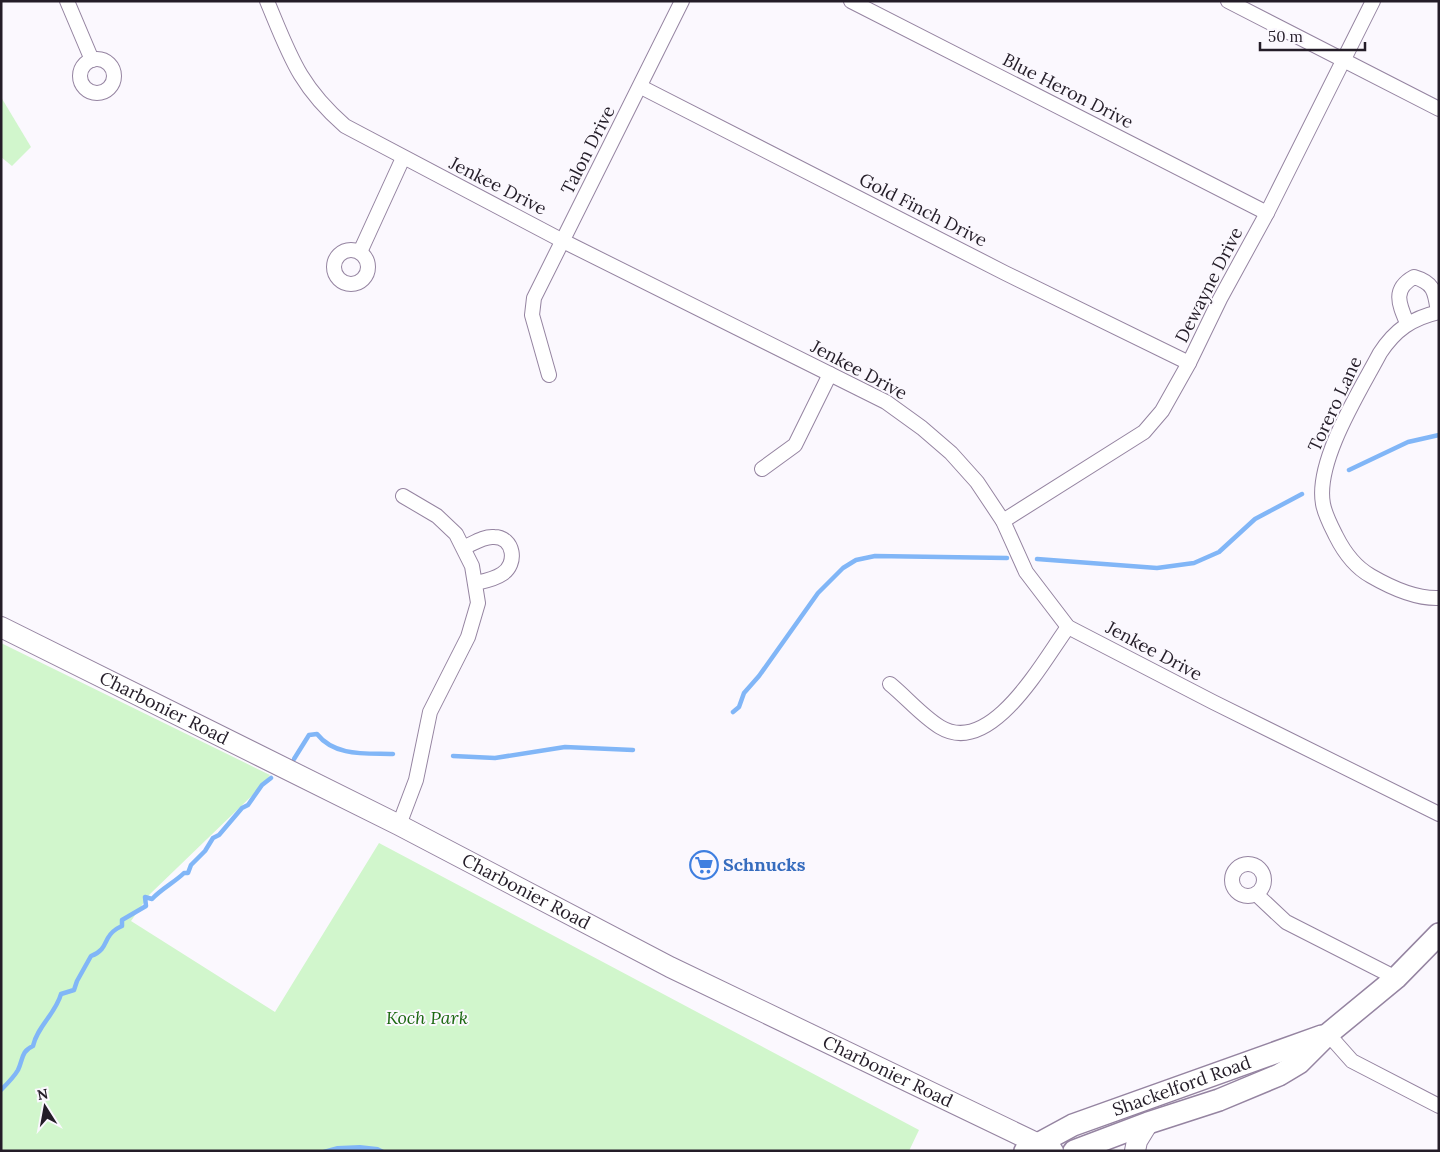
<svg xmlns="http://www.w3.org/2000/svg" width="1440" height="1152" viewBox="0 0 1440 1152" font-family="Lora,serif">
<style>
.green{fill:#d1f6cc}
.water{fill:#81b6f7}
.lines{fill:none;stroke-linecap:round;stroke-linejoin:round}
.stream{stroke:#81b6f7;stroke-width:4.5}
.minor-casing{stroke:#9584a1;stroke-width:16}
.secondary-casing{stroke:#9584a1;stroke-width:22}
.primary-casing{stroke:#9584a1;stroke-width:24}
.minor{stroke:#fff;stroke-width:14}
.secondary{stroke:#fff;stroke-width:20}
.primary{stroke:#fff;stroke-width:21}
.labels{text-anchor:middle;stroke-width:4;stroke-linejoin:round;paint-order:stroke}
.street-label{font-size:18px;fill:#241d28;stroke:#fbf8fe}
.shop-label{font-size:18px;font-weight:bold;fill:#366cbe;stroke:#fbf8fe;text-anchor:start}
.park-label{font-size:18px;font-style:italic;fill:#1b6811;stroke:#fbf8fe}
</style>
<rect width="100%" height="100%" fill="#fbf8fe"/>
<g class="green">
<polygon points="1,97 31,147 12,166 1,157"/>
<polygon points="1,643 270,775 260,788 149,895 131,921 275,1012 379,843 919,1130 909,1151 1,1151"/>
</g>
<polygon class="water" points="360,1145 378,1147 386,1151 319,1151 337,1146"/>
<g class="lines">
<g class="stream">
<polyline points="1349,470 1408,442 1439,435"/>
<polyline points="1037,559 1157,568 1194,563 1219,552 1255,519 1302,494"/>
<polyline points="733,712 739,707 744,693 759,676 818,593 843,568 856,560 875,556 1007,558"/>
<polyline points="453,756 495,758 565,747 633,750"/>
<path d="M294,759L309,735L317,734C335,757 367,753 393,754"/>
<path d="M1,1090C7,1084 14,1077 18,1070C23,1060 21,1051 33,1046C37,1027 56,1013 61,994L74,990L77,981L91,956C109,949 103,938 115,930C117,928 120,927 122,926V920L146,906L145,897L152,899C161,889 175,882 184,873H188L191,865L205,851L213,838L219,835L242,808L248,805L262,785L271,778"/>
</g>
<defs>
<g id="minor">
<polyline points="67,1 92,60"/>
<path d="M267,1C290,56 299,86 345,126L563,241L886,402L922,428L951,453L977,482L1003,521L1026,572L1068,627L1213,702L1439,814"/>
<polyline points="851,1 1267,213"/>
<polyline points="1228,1 1439,109"/>
<circle cx="97" cy="76" r="17"/>
<polyline points="641,87 1005,273 1189,363"/>
<circle cx="351" cy="267" r="17"/>
<polyline points="360,252 403,158"/>
<path d="M1439,312C1412,318 1395,330 1380,353C1360,391 1315,461 1323,504C1325,515 1331,526 1336,536C1344,552 1355,567 1371,576C1390,587 1416,599 1439,598"/>
<path d="M1407,323C1399,304 1392,289 1414,277C1435,283 1435,293 1438,312"/>
<polyline points="549,375 532,315 534,298 682,1"/>
<polyline points="762,469 795,445 830,374"/>
<polyline points="1003,521 1144,432 1162,411 1189,363 1220,299 1267,213 1373,1"/>
<path d="M465,547C474,543 484,536 494,537C514,537 518,564 502,574C495,579 485,581 476,583"/>
<path d="M890,684C906,697 922,716 940,727C991,758 1043,661 1068,627"/>
<polyline points="399,825 416,780 430,712 468,637 478,603 472,566 456,534 437,516 403,496"/>
<circle cx="1248" cy="880" r="16"/>
<polyline points="1256,894 1286,922 1396,978"/>
<polyline points="1328,1034 1352,1061 1439,1106"/>
</g>
<g id="secondary">
<path id="s1" d="M1,627L399,825L670,967L1053,1151"/>
<polyline points="1135,1151 1137,1141 1148,1123"/>
</g>
<g id="primary">
<path id="s2" d="M1025,1151L1073,1125L1322,1036"/>
<polyline points="1074,1151 1148,1123 1219,1100 1279,1075 1299,1063 1328,1034 1396,978 1439,934"/>
</g>
</defs>
<use href="#minor" class="minor-casing"/>
<use href="#secondary" class="secondary-casing"/>
<use href="#primary" class="primary-casing"/>
<use href="#minor" class="minor"/>
<use href="#secondary" class="secondary"/>
<use href="#primary" class="primary"/>
</g>
<defs>
<symbol id="supermarket-ring" viewBox="-11 -11 22 22"><circle r="9.5" fill="#fbf8fe" stroke="#3f7fe0" stroke-width="1.5"/><path d="M-6-5.5h2.5l.6 2H6L4.5 2H-2.5L-4.4-4H-6ZM-1.5 3.2a1.3 1.3 0 1 0 .1 0ZM3 3.2a1.3 1.3 0 1 0 .1 0Z" fill="#3f7fe0"/></symbol>
</defs>
<g fill-rule="evenodd">
<use href="#supermarket-ring" x="688" y="849" width="32" height="32"/>
</g>
<g class="labels">
<g class="street-label">
<text transform="translate(1068 91) rotate(27)" y="6">Blue Heron Drive</text>
<text transform="translate(588 150) rotate(-63)" y="6">Talon Drive</text>
<text transform="translate(498 186) rotate(27)" y="6">Jenkee Drive</text>
<text transform="translate(923 210) rotate(27)" y="6">Gold Finch Drive</text>
<text transform="translate(1209 285) rotate(-63)" y="6">Dewayne Drive</text>
<text transform="translate(859 370) rotate(28)" y="6">Jenkee Drive</text>
<text transform="translate(1335 404) rotate(-65)" y="6">Torero Lane</text>
<text transform="translate(1154 651) rotate(28)" y="6">Jenkee Drive</text>
<text dy="6" stroke="none"><textPath href="#s1" startOffset="182">Charbonier Road</textPath></text>
<text dy="6" stroke="none"><textPath href="#s1" startOffset="588">Charbonier Road</textPath></text>
<text dy="6" stroke="none"><textPath href="#s1" startOffset="992">Charbonier Road</textPath></text>
<text dy="6" stroke="none"><textPath href="#s2" startOffset="170">Shackelford Road</textPath></text>
</g>
<g class="shop-label">
<text x="723" y="871">Schnucks</text>
</g>
<g class="park-label">
<text x="427" y="1024">Koch Park</text>
</g>
</g>
<rect width="1440" height="1152" fill="none" stroke="#241d28" stroke-width="5"/>
<g transform="translate(45 1107) rotate(349)" stroke="#fbf8fe" stroke-width="4" paint-order="stroke">
<path d="M0-4L9 19L0 12L-9 19Z" fill="#241d28"/>
<text y="-8" font-size="14" font-weight="bold" text-anchor="middle" fill="#241d28">N</text>
</g>
<path d="M1260 42v8h105v-8" fill="none" stroke="#241d28" stroke-width="2.5"/>
<text x="1268" y="42" font-size="15" fill="#241d28" stroke="#fbf8fe" stroke-width="4" paint-order="stroke">50 m</text>
</svg>
